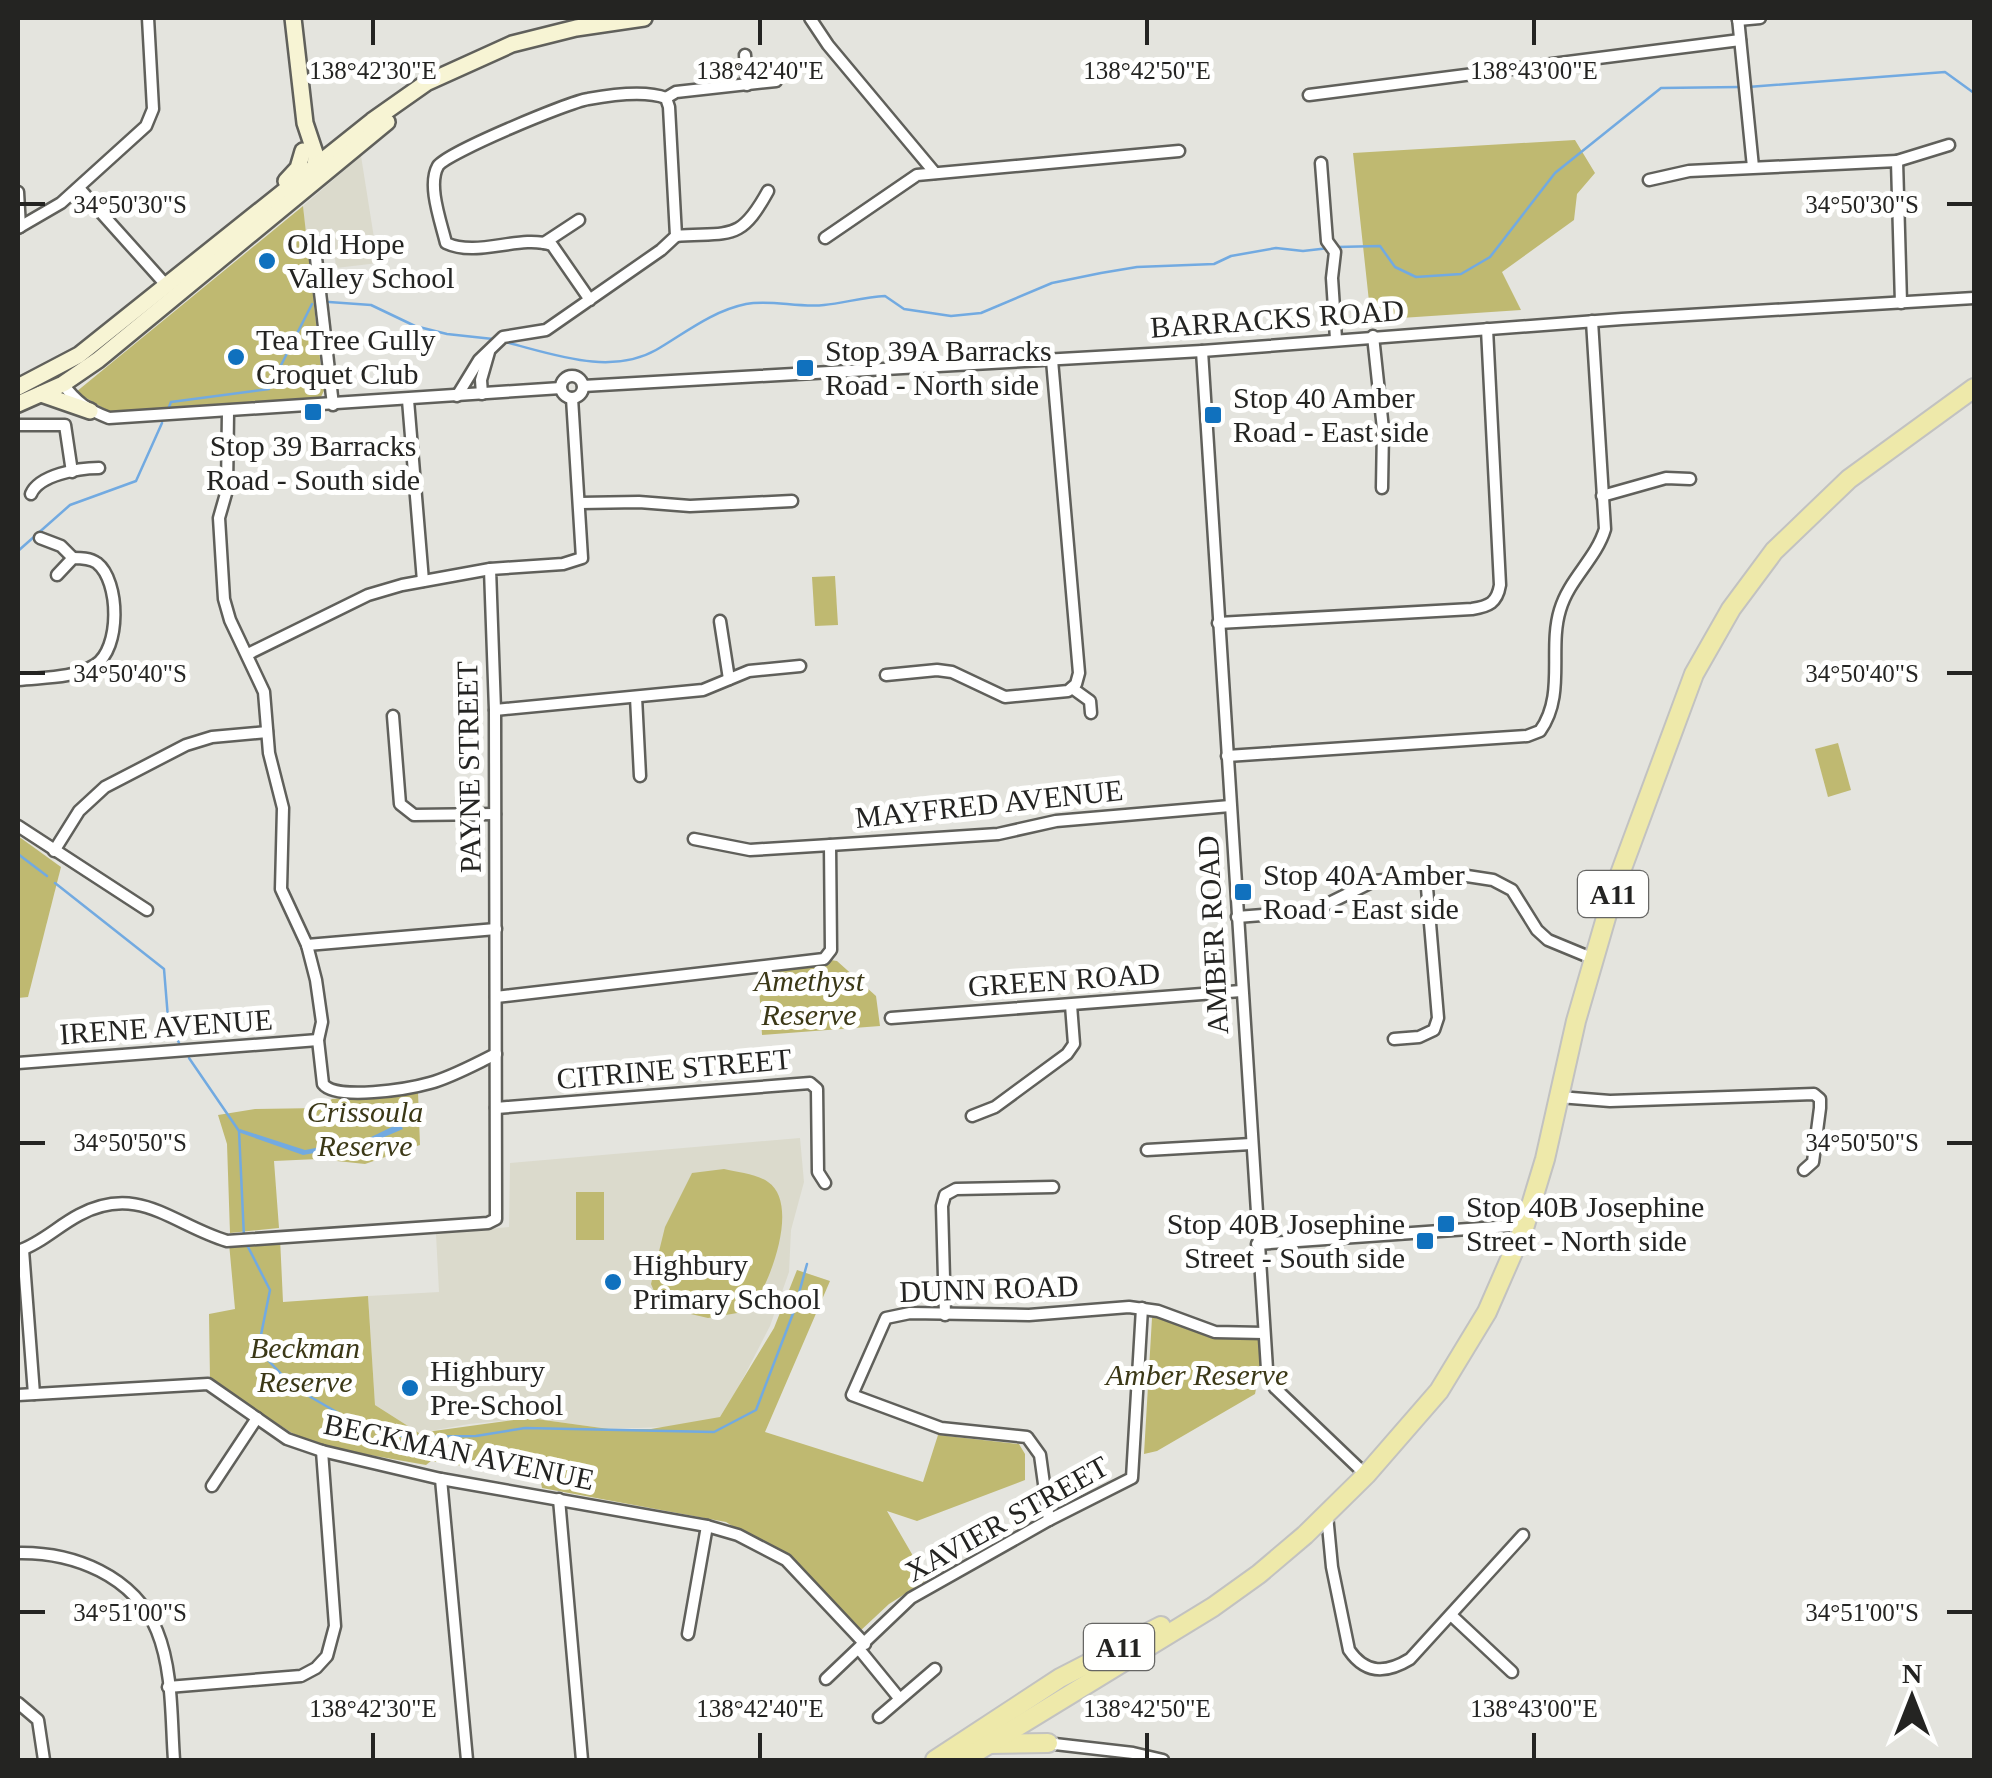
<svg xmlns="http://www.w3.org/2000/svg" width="1992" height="1778" viewBox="0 0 1992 1778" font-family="Georgia,serif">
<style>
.built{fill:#dbdacc}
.green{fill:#bfb971}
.water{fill:#72aae1}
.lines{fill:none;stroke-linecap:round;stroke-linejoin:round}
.stream{stroke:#72aae1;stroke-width:2.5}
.street-casing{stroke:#60605b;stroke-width:15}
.secondary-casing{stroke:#60605b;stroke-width:20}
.primary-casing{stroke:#c2c2c1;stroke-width:22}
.street{stroke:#fff;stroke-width:10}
.secondary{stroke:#f7f4d4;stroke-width:15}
.primary{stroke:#eee9aa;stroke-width:18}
.ticks{fill:none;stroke:#242422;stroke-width:4}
.poi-dot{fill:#1071be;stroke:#fffffe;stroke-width:4}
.labels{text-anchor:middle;stroke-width:10;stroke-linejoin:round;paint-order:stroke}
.shield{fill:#fffffe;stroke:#666664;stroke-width:2.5}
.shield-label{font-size:28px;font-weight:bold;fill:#242422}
.poi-label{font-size:30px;fill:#242422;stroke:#fffffe;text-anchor:start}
.street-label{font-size:30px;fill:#242422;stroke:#fffffe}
.park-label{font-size:30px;font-style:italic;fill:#3b3816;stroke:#fffffe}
.ticks-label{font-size:25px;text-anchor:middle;fill:#242422;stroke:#fffffe;stroke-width:10;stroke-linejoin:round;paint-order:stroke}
</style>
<rect width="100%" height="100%" fill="#e4e4de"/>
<g class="built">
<polygon points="361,156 378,263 336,268 332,228 306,237 303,206"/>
<polygon points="800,1138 804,1182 791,1230 789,1272 770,1326 719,1425 609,1429 529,1418 469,1424 419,1433 375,1405 368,1296 439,1292 436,1234 509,1227 510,1163"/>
</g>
<g class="green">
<polygon points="1575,140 1595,173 1577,194 1574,220 1502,272 1521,310 1371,320 1353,153"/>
<polygon points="303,206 322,377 327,384 321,397 210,408 110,412 76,392"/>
<polygon points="835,576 838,625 815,626 812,577"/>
<polygon points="1838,743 1851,790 1828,797 1815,749"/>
<polygon points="18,836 61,867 28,997 18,998"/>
<polygon points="824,959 837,961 876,996 880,1026 762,1035 758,970 818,965"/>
<polygon points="418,1092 420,1145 365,1164 318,1159 274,1161 279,1228 230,1233 227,1144 218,1115 255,1109 320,1108 332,1099"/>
<path d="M724,1169C737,1172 757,1174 768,1182C801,1204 769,1288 749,1311L708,1318L682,1312L657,1298L651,1284L665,1227L692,1173Z"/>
<rect x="576" y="1192" width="28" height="48"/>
<polygon points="280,1238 283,1302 368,1296 375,1405 419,1433 529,1418 609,1429 651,1429 720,1417 774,1328 797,1270 830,1281 765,1432 923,1482 938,1435 1019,1444 1025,1454 1025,1480 917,1521 887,1511 927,1580 889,1604 859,1632 786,1560 726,1522 542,1488 540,1478 431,1461 426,1465 325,1447 292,1433 210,1380 209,1314 235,1309 229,1243"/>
<polygon points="1158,1311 1202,1329 1251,1333 1265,1344 1255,1394 1157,1451 1144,1454 1152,1318"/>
</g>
<polygon class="water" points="400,1123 403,1129 370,1143 303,1155 238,1132 240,1129 305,1150 369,1138"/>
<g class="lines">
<g class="stream">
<polyline points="1748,87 1945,72 1974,93"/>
<polyline points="1337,247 1380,246 1395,267 1416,277 1461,274 1490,257 1555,173 1661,88 1740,87"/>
<polyline points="329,302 371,305 415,326 447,334 493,339"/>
<path d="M505,342C553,354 610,376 656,350C685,333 712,311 746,304C770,299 798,308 824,305C844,303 864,297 885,296L904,309L951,316L981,313L1052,283L1101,273L1137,267L1214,264L1231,256L1276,248L1303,251L1329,248"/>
<polyline points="169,407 171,402 269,389 312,304"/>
<polyline points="18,551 70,505 136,481 162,423"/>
<polyline points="18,854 47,876"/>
<polyline points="55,883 164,969 168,1018 179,1043"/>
<polyline points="189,1058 239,1131 244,1237"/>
<polyline points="247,1245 270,1290 258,1350 295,1388 359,1425 405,1437 476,1436 525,1428 714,1432 756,1410 794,1311 807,1264"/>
</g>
<defs>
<g id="street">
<polyline points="810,18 828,45 935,173"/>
<polyline points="1738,18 1753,167"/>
<polyline points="1738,20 1760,18"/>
<polyline points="745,55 747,85"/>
<polyline points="1309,95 1740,40"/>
<polyline points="666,98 676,92 776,81"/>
<polyline points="1897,161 1949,145"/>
<polyline points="1321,163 1327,241 1335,252 1332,278 1336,339"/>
<polyline points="1649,180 1689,171 1897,161 1901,303"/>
<polyline points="79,188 166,285"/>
<polyline points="18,192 20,227"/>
<polyline points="18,228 61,203 146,126 153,109 148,18"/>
<path d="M676,236C731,232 740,242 768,191"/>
<polyline points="825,238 917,175 1179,151"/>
<polyline points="544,243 579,220"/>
<polyline points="315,249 333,405"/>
<polyline points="1373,336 1383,429 1382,488"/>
<polyline points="1202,351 1267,1369 1275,1388 1366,1475"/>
<circle cx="572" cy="387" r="11"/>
<path d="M63,384C76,402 88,410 109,418L561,388"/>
<polyline points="583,386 1202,351 1622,319 1974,298"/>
<polyline points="482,394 481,380 489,352"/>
<path d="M457,396L479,360L503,337L546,330L661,250L676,236L669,107L666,98C645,90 610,95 588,99C569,102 446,153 438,166C427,185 441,222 446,243C478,258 519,234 552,245L590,300"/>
<polyline points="408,400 423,581"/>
<path d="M228,412L227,490L219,518L224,599L230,620L264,692L269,753L283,808L281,889L307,945L316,980L322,1022L318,1040L323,1084C336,1101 409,1089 430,1083C452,1077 475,1064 496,1054"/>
<polyline points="18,425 65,425 72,472"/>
<path d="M31,494C39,475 78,468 99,468"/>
<polyline points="1602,496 1666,478 1690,479"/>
<polyline points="580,503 639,502 690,506 792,501"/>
<polyline points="40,538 61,546 73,558"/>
<polyline points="720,621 729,679"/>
<path d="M1218,623L1472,609C1489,606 1497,603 1500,585L1487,329"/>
<polyline points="248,654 368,595 402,585 490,569"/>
<polyline points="886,675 937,670 952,672 1005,697 1068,691 1076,684 1079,673 1052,360"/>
<path d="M18,680C44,677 72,679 95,665C121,649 120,581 97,563C90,558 81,558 73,558L57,575"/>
<polyline points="1072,688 1090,701 1091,713"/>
<polyline points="636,697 640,776"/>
<polyline points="495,710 703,690 749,671 800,666"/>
<polyline points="393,716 400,804 414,815 495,814"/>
<path d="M1227,756L1527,736L1540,731C1566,695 1548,649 1560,610C1569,579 1596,559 1605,529L1592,321"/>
<polyline points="18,826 147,910"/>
<polyline points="694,839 750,850 830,845 998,834 1056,821 1230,806"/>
<polyline points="54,851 79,811 105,787 186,745 212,737 267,732"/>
<polyline points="1237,917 1313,911 1374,881 1426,876 1467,876 1493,880 1512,890 1537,930 1548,940 1594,959"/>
<polyline points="307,945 496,929"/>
<polyline points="496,997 824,959 831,950 830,845"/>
<polyline points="891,1018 1241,991"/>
<polyline points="1394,1039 1419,1037 1434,1030 1438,1018 1426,876"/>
<polyline points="18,1063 318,1040"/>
<polyline points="1559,1097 1610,1101 1814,1094 1820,1099 1820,1108 1813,1162 1804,1170"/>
<polyline points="496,1108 810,1083 817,1089 818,1172 825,1183"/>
<polyline points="972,1116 995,1107 1067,1054 1074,1044 1071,1005"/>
<polyline points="1147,1150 1251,1144"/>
<polyline points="1257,1244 1525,1225"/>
<polyline points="23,1250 34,1394"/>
<path d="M18,1251C40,1244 58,1226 79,1215C139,1183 173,1225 227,1241L488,1223L496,1219L495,710L490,569L563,564L582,558L572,398"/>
<polyline points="945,1315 942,1206 945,1195 956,1189 1053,1187"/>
<polyline points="18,1395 208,1384 287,1439 322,1451 441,1479 707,1526 738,1535 786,1560 865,1644"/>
<polyline points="441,1479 467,1760"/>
<polyline points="212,1486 257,1418"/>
<polyline points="559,1499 582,1760"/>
<path d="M1327,1515L1332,1567L1349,1650C1366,1675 1387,1673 1410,1659L1523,1535"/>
<polyline points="1049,1520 1040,1455 1027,1437 941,1428 852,1395 886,1318 910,1313 1029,1315 1129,1307 1158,1311 1215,1332 1264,1333"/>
<path d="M18,1553C73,1552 134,1575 157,1631C173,1670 171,1719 174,1760"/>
<polyline points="1451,1615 1512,1672"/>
<polyline points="688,1634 707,1526"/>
<polyline points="859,1649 899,1698"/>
<polyline points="826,1679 911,1598 1049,1520 1132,1478 1142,1308"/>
<polyline points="168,1687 301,1676 316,1668 327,1656 335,1626 322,1451"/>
<polyline points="18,1703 38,1720 44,1760"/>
<polyline points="879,1717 935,1669"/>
<polyline points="1046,1743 1133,1753 1163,1760"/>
</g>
<g id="secondary">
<polyline points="293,18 305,123 316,156 315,167"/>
<polyline points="286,181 298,168 303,151"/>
<polyline points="18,387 79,355 372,121 426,83 512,44 576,28 644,18"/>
<polyline points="41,394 90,411"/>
<polyline points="18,404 63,384 98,360 387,122"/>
</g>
<g id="primary">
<polyline points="989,1744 1048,1743"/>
<polyline points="935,1760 1060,1678 1161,1626"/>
<polyline points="963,1760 1213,1607 1259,1574 1305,1535 1366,1475 1439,1391 1487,1312 1525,1225 1545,1159 1576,1021 1614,890 1694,674 1731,609 1774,551 1849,479 1974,388"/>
</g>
</defs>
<use href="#street" class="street-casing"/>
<use href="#secondary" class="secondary-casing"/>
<use href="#primary" class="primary-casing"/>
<use href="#street" class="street"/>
<use href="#secondary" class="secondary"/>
<use href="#primary" class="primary"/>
</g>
<path class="ticks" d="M373,20V45M760,20V45M1147,20V45M1534,20V45M20,204H45M1947,204H1972M20,673H45M1947,673H1972M20,1143H45M1947,1143H1972M20,1612H45M1947,1612H1972M373,1733V1758M760,1733V1758M1147,1733V1758M1534,1733V1758"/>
<g class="poi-dot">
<circle cx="267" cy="261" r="10"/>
<circle cx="236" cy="357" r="10"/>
<rect x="795" y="358" width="20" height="20" rx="5"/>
<rect x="303" y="402" width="20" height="20" rx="5"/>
<rect x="1203" y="405" width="20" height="20" rx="5"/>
<rect x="1233" y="882" width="20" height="20" rx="5"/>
<rect x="1436" y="1214" width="20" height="20" rx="5"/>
<rect x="1415" y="1231" width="20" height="20" rx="5"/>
<circle cx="613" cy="1282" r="10"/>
<circle cx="410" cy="1388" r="10"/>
</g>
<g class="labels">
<g class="shield">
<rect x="1578" y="871" width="70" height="46" rx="8"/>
<rect x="1084" y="1624" width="70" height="46" rx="8"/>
</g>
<g class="shield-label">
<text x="1613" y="904">A11</text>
<text x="1119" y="1657">A11</text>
</g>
<g class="poi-label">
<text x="287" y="254">Old Hope<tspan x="287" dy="34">Valley School</tspan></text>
<text x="256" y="350">Tea Tree Gully<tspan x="256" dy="34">Croquet Club</tspan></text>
<text x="825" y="361">Stop 39A Barracks<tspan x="825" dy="34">Road - North side</tspan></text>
<text x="1233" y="408">Stop 40 Amber<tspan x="1233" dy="34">Road - East side</tspan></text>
<text x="313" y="456" text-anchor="middle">Stop 39 Barracks<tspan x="313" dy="34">Road - South side</tspan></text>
<text x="1263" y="885">Stop 40A Amber<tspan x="1263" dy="34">Road - East side</tspan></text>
<text x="1466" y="1217">Stop 40B Josephine<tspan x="1466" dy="34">Street - North side</tspan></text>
<text x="1405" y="1234" text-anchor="end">Stop 40B Josephine<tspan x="1405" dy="34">Street - South side</tspan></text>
<text x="633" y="1275">Highbury<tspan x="633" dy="34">Primary School</tspan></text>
<text x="430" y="1381">Highbury<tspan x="430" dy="34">Pre-School</tspan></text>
</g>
<g class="street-label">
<text transform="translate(1277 319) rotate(-4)" y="10">BARRACKS ROAD</text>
<text transform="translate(469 767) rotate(-91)" y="10">PAYNE STREET</text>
<text transform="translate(989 804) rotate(-6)" y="10">MAYFRED AVENUE</text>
<text transform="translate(1213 935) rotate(-93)" y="10">AMBER ROAD</text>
<text transform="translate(1064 980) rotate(-4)" y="10">GREEN ROAD</text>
<text transform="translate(166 1027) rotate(-4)" y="10">IRENE AVENUE</text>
<text transform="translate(674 1069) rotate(-5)" y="10">CITRINE STREET</text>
<text transform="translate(989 1289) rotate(-2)" y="10">DUNN ROAD</text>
<text transform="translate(459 1452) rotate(12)" y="10">BECKMAN AVENUE</text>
<text transform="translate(1007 1519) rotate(-29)" y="10">XAVIER STREET</text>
</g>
<g class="park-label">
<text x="809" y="991">Amethyst<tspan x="809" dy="34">Reserve</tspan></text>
<text x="365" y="1122">Crissoula<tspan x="365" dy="34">Reserve</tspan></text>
<text x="305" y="1358">Beckman<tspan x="305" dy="34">Reserve</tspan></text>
<text x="1197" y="1385">Amber Reserve</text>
</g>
</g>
<g class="ticks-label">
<text x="373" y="79">138°42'30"E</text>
<text x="760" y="79">138°42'40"E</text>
<text x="1147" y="79">138°42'50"E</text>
<text x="1534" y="79">138°43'00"E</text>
<text x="130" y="213">34°50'30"S</text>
<text x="1862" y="213">34°50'30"S</text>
<text x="130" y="682">34°50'40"S</text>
<text x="1862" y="682">34°50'40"S</text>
<text x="130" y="1151">34°50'50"S</text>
<text x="1862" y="1151">34°50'50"S</text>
<text x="130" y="1621">34°51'00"S</text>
<text x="1862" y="1621">34°51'00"S</text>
<text x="373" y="1717">138°42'30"E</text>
<text x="760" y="1717">138°42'40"E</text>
<text x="1147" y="1717">138°42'50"E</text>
<text x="1534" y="1717">138°43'00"E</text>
</g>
<rect width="1992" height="1778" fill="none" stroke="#242422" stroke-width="40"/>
<g transform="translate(1912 1698)" stroke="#fffffe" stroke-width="8" paint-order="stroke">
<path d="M0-8L18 38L0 25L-18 38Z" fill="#242422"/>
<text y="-15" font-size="28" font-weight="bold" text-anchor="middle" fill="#242422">N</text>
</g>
</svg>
